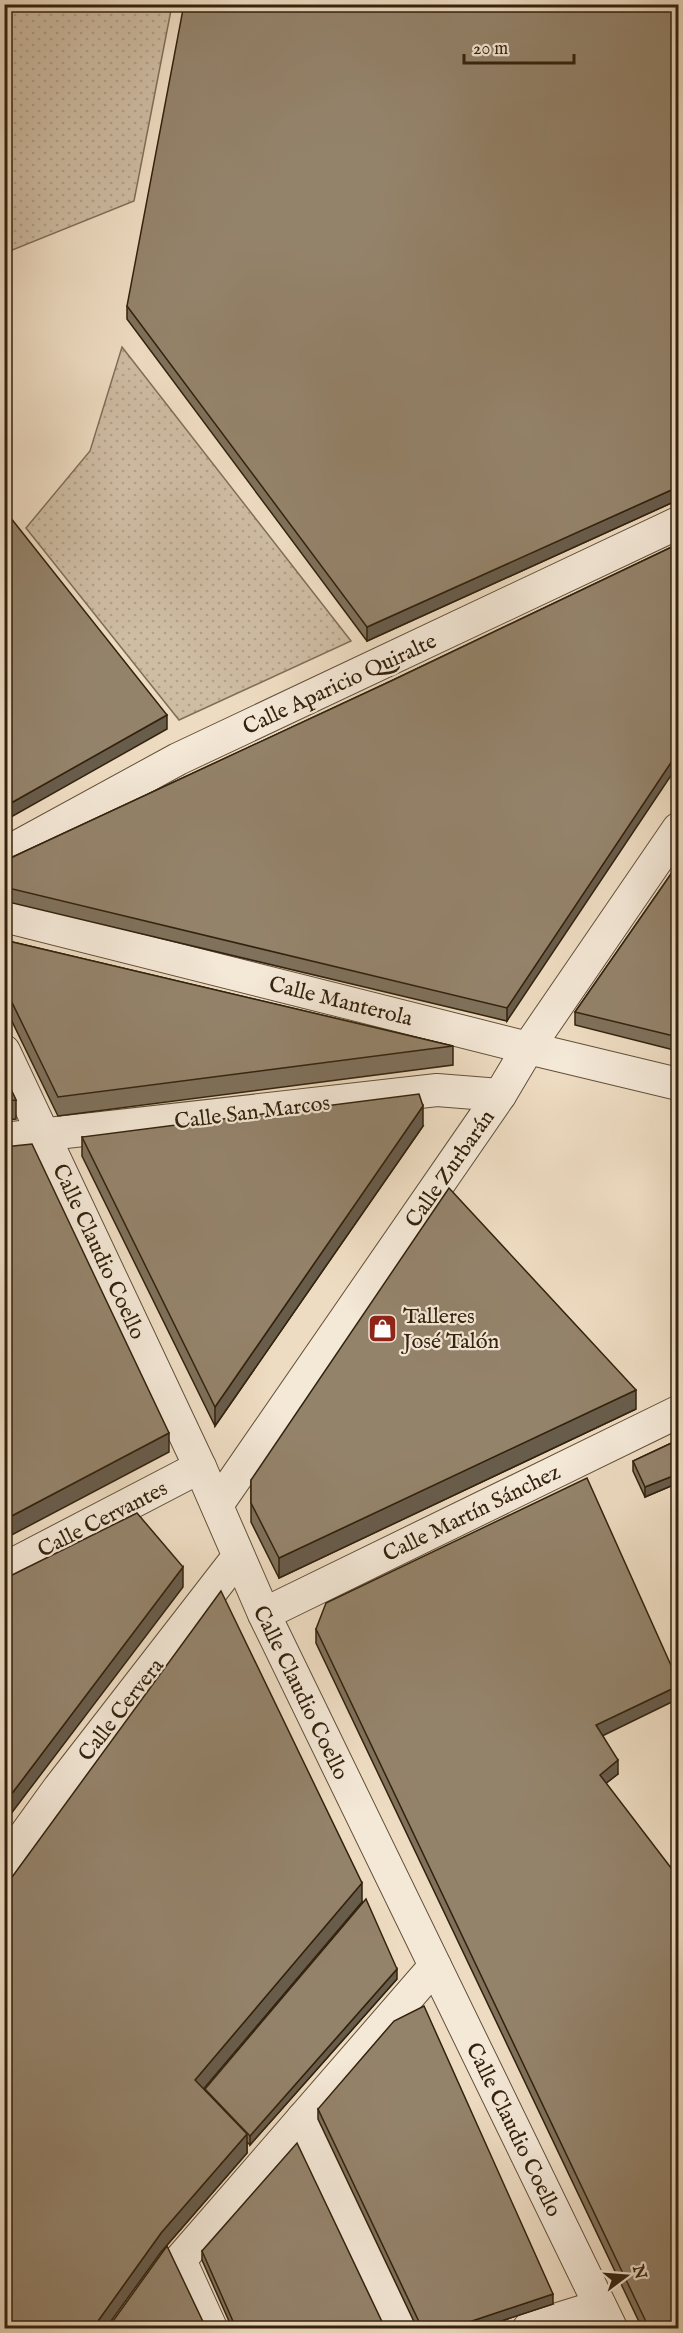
<svg xmlns="http://www.w3.org/2000/svg" width="683" height="2333" viewBox="0 0 683 2333" font-family="'IM FELL English',serif">
<style>
.grass{fill:url(#grass-dots);stroke:#806f58;stroke-width:1.5}
.lines{fill:none;stroke-linecap:round;stroke-linejoin:round}
.street-casing{stroke:#62503a;stroke-width:34}
.street{stroke:#f4e8d7;stroke-width:32}
.wall{fill:#7f715c;stroke:#33220d;stroke-width:1.5}
.shaded-wall{fill:#685c4b;stroke:#33220d;stroke-width:1.5}
.building{fill:#94836b;stroke:#33220d;stroke-width:1.5}
.labels{text-anchor:middle;stroke-width:4.5;stroke-linejoin:round;paint-order:stroke}
.street-label{font-size:22px;fill:#33220d;stroke:#f4e8d7}
.poi-label{font-size:22px;fill:#33220d;stroke:#f4e8d7;text-anchor:start}
</style>
<defs>
<pattern id="grass-dots" width="8" height="8" patternUnits="userSpaceOnUse" patternTransform="scale(1.5)"><rect width="8" height="8" fill="#cebca3"/><path d="M2 2h.1M6 6h.1" fill="none" stroke="#b1a18b" stroke-width="1.8" stroke-linecap="round"/></pattern>
</defs>
<rect width="100%" height="100%" fill="#eedcc2"/>
<filter id="stains"><feTurbulence type="fractalNoise" baseFrequency=".00333" numOctaves="4"/><feColorMatrix values="0 0 0 0 .2 0 0 0 0 .09 0 0 0 0 .02 0 0 0 .5 -.17"/></filter>
<radialGradient id="worn" r=".72"><stop offset=".6" stop-color="#630" stop-opacity="0"/><stop offset="1" stop-color="#630" stop-opacity=".3"/></radialGradient>
<g class="grass">
<polygon points="5,4 172,5 134,201 5,253"/>
<polygon points="122,347 351,641 179,720 26,528 90,451"/>
</g>
<g class="lines">
<defs>
<g id="street">
<polyline points="4,854 178,759 678,523"/>
<polyline points="4,916 528,1048 678,1084"/>
<polyline points="4,1051 200,1467 264,1614 611,2328"/>
<polyline points="4,1139 437,1090 500,1095"/>
<polyline points="217,1505 500,1095 528,1048 678,829"/>
<polyline points="4,1569 200,1467"/>
<polyline points="264,1614 678,1412"/>
<polyline points="4,1864 59,1788 238,1557"/>
<polyline points="303,2118 402,2328"/>
<polyline points="211,2328 180,2260 435,1966"/>
<polyline points="529,2328 600,2306"/>
</g>
</defs>
<use href="#street" class="street-casing"/>
<use href="#street" class="street"/>
</g>
<g class="wall">
<polygon points="678,4 678,500 367,641 127,319 127,306"/>
<polygon points="678,544 507,1021 4,901 4,861 391,681"/>
<polygon points="678,864 678,1051 575,1025 575,1012"/>
<polygon points="4,940 453,1046 453,1065 58,1116 4,1005"/>
<polygon points="4,1075 16,1100 16,1119 4,1120"/>
<polygon points="423,1126 215,1426 82,1156 82,1137"/>
<polygon points="636,1409 279,1578 251,1522 251,1480"/>
<polygon points="678,1440 678,1483 645,1497 633,1471 633,1461"/>
<polygon points="316,1629 603,1736 618,1774 606,1783 678,2328 642,2328 316,1643"/>
<polygon points="4,1888 362,1902 203,2089 205,2091 205,2089 397,1979 250,2145 247,2142 247,2153 161,2252"/>
<polygon points="318,2109 553,2304 480,2328 417,2328 318,2119"/>
<polygon points="202,2251 385,2328 232,2328 202,2260"/>
</g>
<g class="shaded-wall">
<polygon points="678,487 678,500 367,641 367,627"/>
<polygon points="167,715 167,729 4,821 4,807"/>
<polygon points="678,752 678,765 507,1021 507,1008"/>
<polygon points="423,1106 423,1126 215,1426 215,1407"/>
<polygon points="636,1390 636,1409 279,1578 279,1558"/>
<polygon points="169,1433 169,1452 4,1539 4,1520"/>
<polygon points="678,1474 678,1483 645,1497 645,1487"/>
<polygon points="183,1567 183,1587 4,1823 4,1804"/>
<polygon points="678,1686 678,1699 596,1739 596,1725"/>
<polygon points="618,1760 618,1774 600,1788 600,1775"/>
<polygon points="362,1883 362,1902 195,2099 195,2080"/>
<polygon points="397,1969 397,1979 250,2145 250,2136"/>
<polygon points="247,2134 247,2153 161,2252 106,2328 93,2328 161,2233"/>
<polygon points="553,2294 553,2304 480,2328 451,2328"/>
</g>
<g class="building">
<polygon points="184,4 678,4 678,487 367,627 127,306"/>
<polygon points="10,517 167,715 4,807 4,521"/>
<polygon points="678,544 678,752 507,1008 4,887 4,861 391,681"/>
<polygon points="678,864 678,1037 575,1012"/>
<polygon points="4,940 453,1046 58,1097 4,986"/>
<polygon points="4,1075 16,1100 4,1101"/>
<polygon points="419,1094 423,1106 215,1407 82,1137"/>
<polygon points="32,1144 169,1433 4,1520 4,1147"/>
<polygon points="449,1188 636,1390 279,1558 251,1503 251,1480"/>
<polygon points="678,1440 678,1474 645,1487 633,1461"/>
<polygon points="587,1478 678,1681 678,1686 596,1725 618,1760 600,1775 678,1877 678,2328 649,2328 316,1629 326,1603"/>
<polygon points="137,1513 183,1567 4,1804 4,1579"/>
<polygon points="221,1591 362,1883 195,2080 247,2134 161,2233 93,2328 4,2328 4,1888"/>
<polygon points="366,1899 397,1969 250,2136 205,2089"/>
<polygon points="424,2006 553,2294 451,2328 422,2328 318,2109 394,2021"/>
<polygon points="297,2143 385,2328 236,2328 202,2251"/>
<polygon points="167,2246 206,2328 108,2328"/>
</g>
<defs>
<symbol id="shop-square" viewBox="-11 -11 22 22"><rect x="-9" y="-9" width="18" height="18" rx="4" fill="#8f2418" stroke="#f4e8d7"/><path d="M-5-2.5h2.3a2.7 3.5 0 0 1 5.4 0H5L5.5 6h-11ZM-1.5-2.5h3a1.5 2.3 0 0 0-3 0Z" fill="#fff"/></symbol>
</defs>
<g fill-rule="evenodd">
<use href="#shop-square" x="366" y="1312" width="33" height="33"/>
</g>
<g class="labels">
<g class="street-label">
<text transform="translate(339 683) rotate(-25)" y="8">Calle Aparicio Quiralte</text>
<text transform="translate(341 1000) rotate(14)" y="8">Calle Manterola</text>
<text transform="translate(252 1111) rotate(-7)" y="8">Calle San Marcos</text>
<text transform="translate(449 1168) rotate(-55)" y="8">Calle Zurbarán</text>
<text transform="translate(100 1251) rotate(65)" y="8">Calle Claudio Coello</text>
<text transform="translate(471 1512) rotate(-26)" y="8">Calle Martín Sánchez</text>
<text transform="translate(102 1518) rotate(-27)" y="8">Calle Cervantes</text>
<text transform="translate(302 1692) rotate(64)" y="8">Calle Claudio Coello</text>
<text transform="translate(120 1709) rotate(-52)" y="8">Calle Cervera</text>
<text transform="translate(515 2129) rotate(64)" y="8">Calle Claudio Coello</text>
</g>
<g class="poi-label">
<text x="403" y="1323">Talleres<tspan x="403" dy="25">José Talón</tspan></text>
</g>
</g>
<rect width="683" height="2333" fill="none" stroke="#eedcc2" stroke-width="24"/>
<rect x="6" y="6" width="671" height="2321" fill="none" stroke="#33220d" stroke-width="3"/>
<rect x="12" y="12" width="659" height="2309" fill="none" stroke="#33220d" stroke-width="1.5"/>
<g transform="translate(626 2276) rotate(74)" stroke="#f4e8d7" stroke-width="4.5" paint-order="stroke">
<path d="M0-4.5L10 22L0 15L-10 22Z" fill="#33220d"/>
<text y="-9" font-size="16" font-weight="bold" text-anchor="middle" fill="#33220d">N</text>
</g>
<path d="M464 54v9h110v-9" fill="none" stroke="#33220d" stroke-width="3"/>
<text x="473" y="54" font-size="18" fill="#33220d" stroke="#f4e8d7" stroke-width="4.5" paint-order="stroke">20 m</text>
<rect width="100%" height="100%" filter="url(#stains)"/>
<rect width="100%" height="100%" fill="url(#worn)"/>
</svg>
